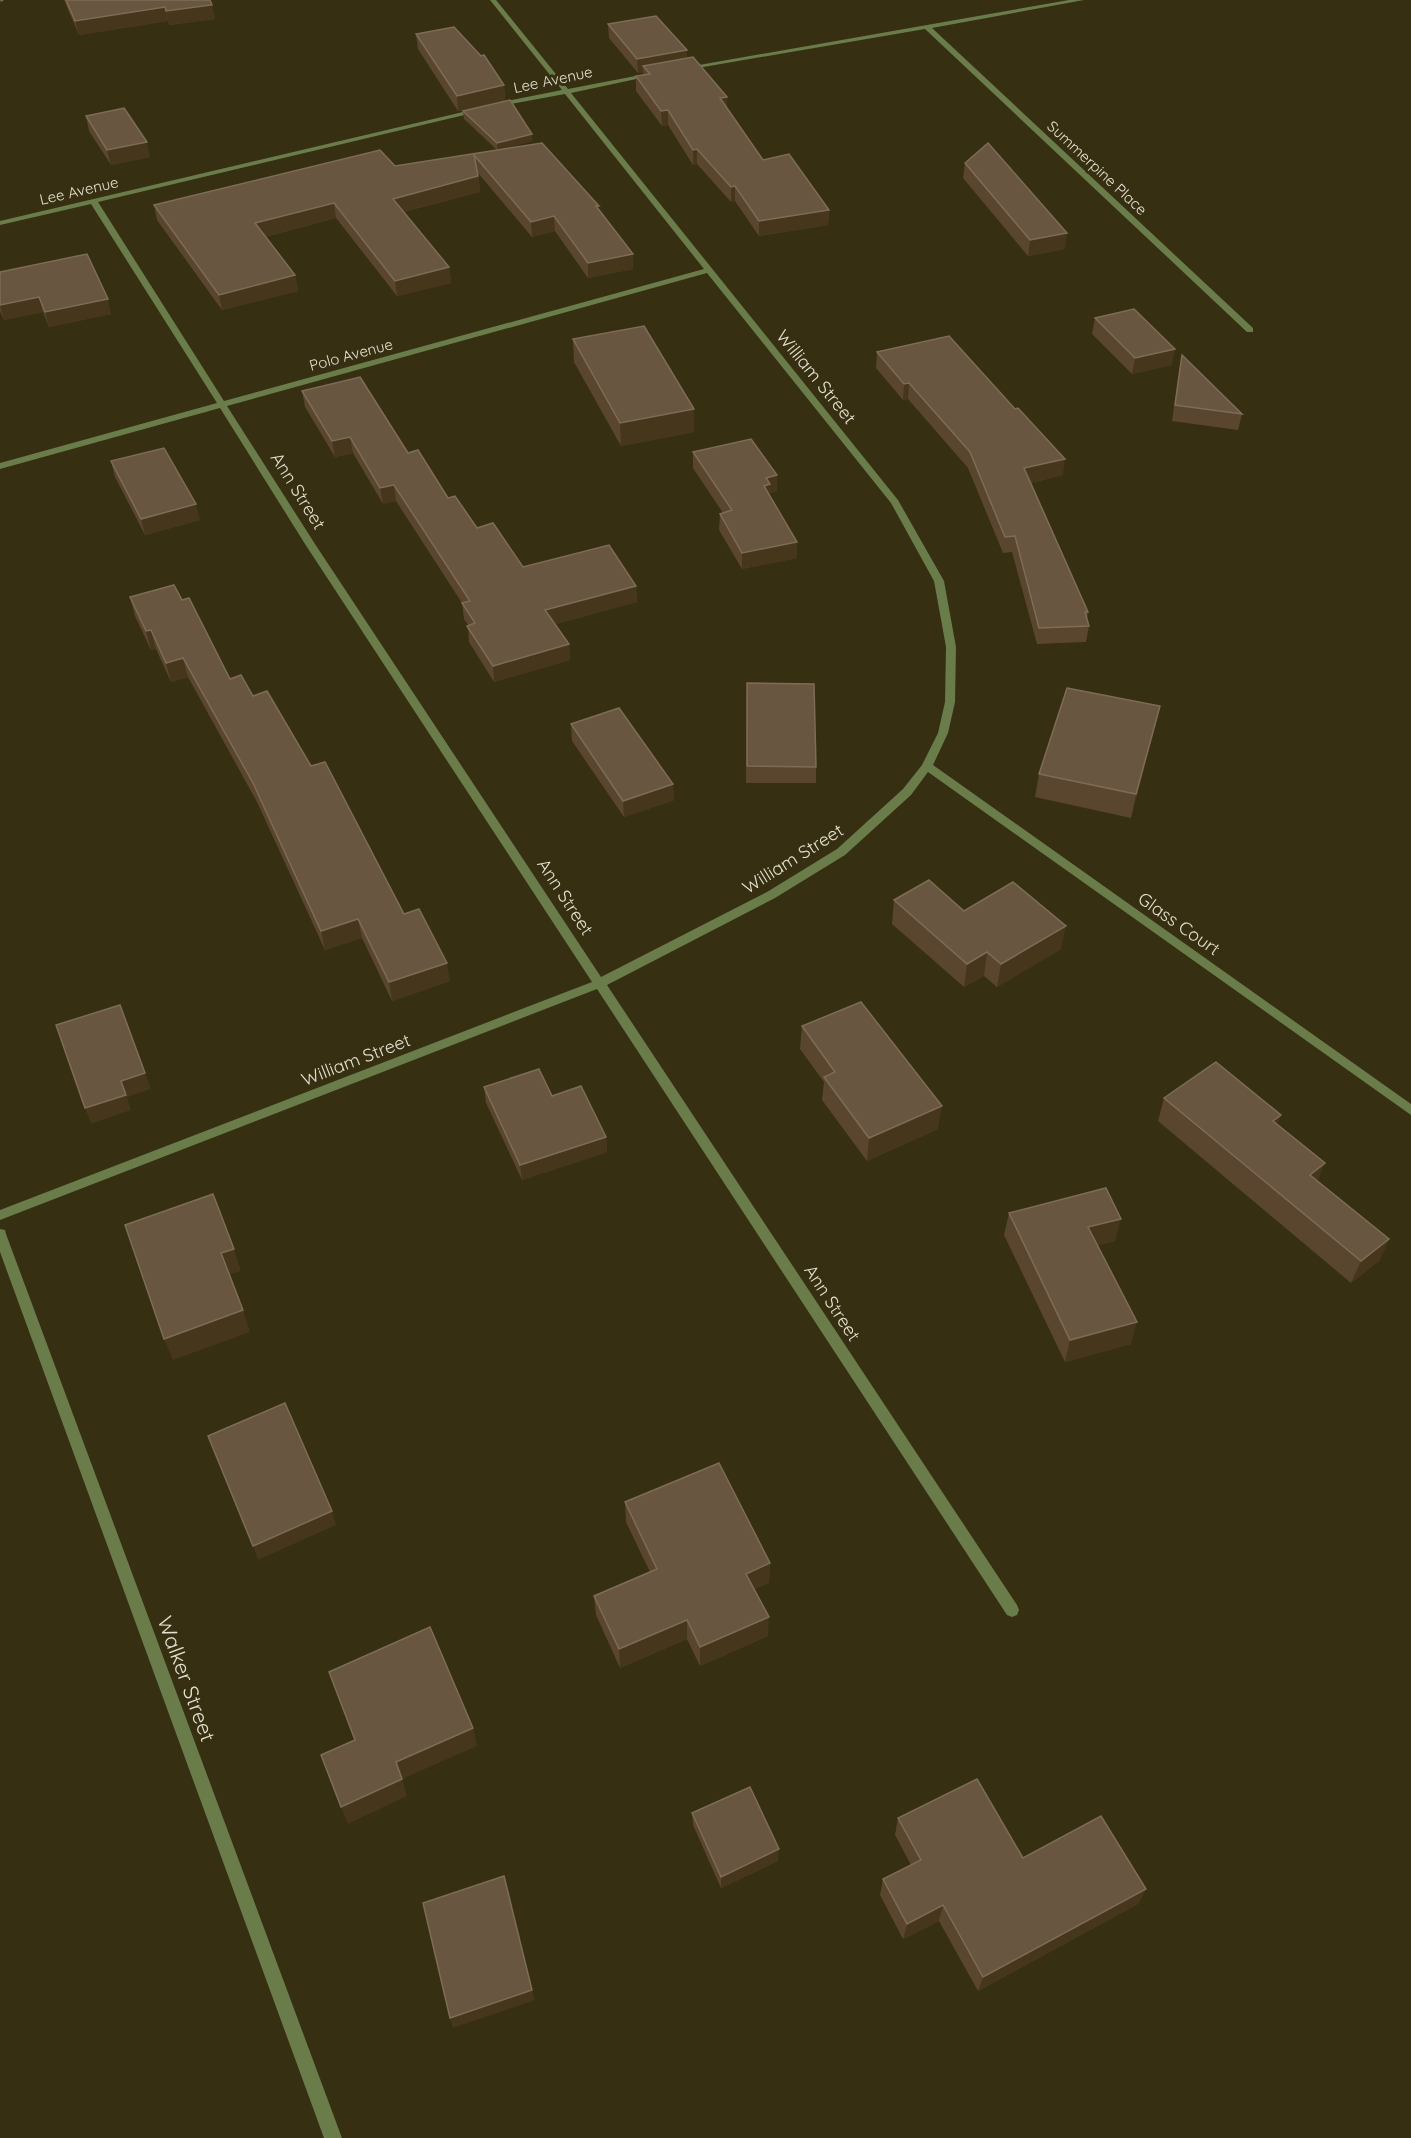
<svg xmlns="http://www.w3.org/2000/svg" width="1411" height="2138" viewBox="0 0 1411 2138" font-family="Quicksand,sans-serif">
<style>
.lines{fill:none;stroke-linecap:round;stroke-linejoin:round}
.service{fill:#697c4a;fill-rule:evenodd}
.minor{fill:#697c4a;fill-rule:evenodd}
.wall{fill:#5a462f}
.shaded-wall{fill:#46361c}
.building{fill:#695640;stroke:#7d6c57;stroke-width:1.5}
.labels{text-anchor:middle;stroke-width:6;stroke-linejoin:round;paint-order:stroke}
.far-street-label{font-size:15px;fill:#e5e1d0;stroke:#362f11}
.street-label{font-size:18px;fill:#e5e1d0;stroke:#362f11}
.near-street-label{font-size:21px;fill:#e5e1d0;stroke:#362f11}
</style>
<rect width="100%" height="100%" fill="#362f11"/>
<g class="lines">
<polygon class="service" points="0,0 4,0 1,2"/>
<g class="minor">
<path d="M490,0H496L568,89L651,73L655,75L571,93L898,500L944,581L956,647L955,702L948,733L933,765L1411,1104V1115L928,772L911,795L845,855L775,898L607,985L1017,1605L1019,1610L1017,1615L1012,1617L1007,1615L597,989L0,1220V1210L592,982L305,544L220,408L0,469V463L217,403L91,204L0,225V221L480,108L481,110L477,112L98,202L224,401L704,269L565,94L494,107L493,105L497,103L562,90ZM707,273L891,503L934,581L946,647L945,702L938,733L922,765L903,789L837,849L767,892L601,977L315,544L227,406Z"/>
<polygon points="1069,0 1084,0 932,28 1253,328 1253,332 1247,332 925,29 686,70 682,68"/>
<polygon points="0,1229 5,1230 6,1234 342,2138 324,2138 0,1252"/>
</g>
</g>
<g class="wall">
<polygon points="64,0 210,0 215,19 169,25 168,21 79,35"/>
<polygon points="608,24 687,50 687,58 727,97 727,108 763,160 829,210 828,225 759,236 735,201 731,202 697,164 693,165 668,125 662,126 636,91 636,76 644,75 643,72 638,73 609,38"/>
<polygon points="416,34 481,56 504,85 505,100 458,111 418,49"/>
<polygon points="463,111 532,141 498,150 599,210 633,254 633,269 588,278 555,231 532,237 478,173 480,192 403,212 449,267 451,283 397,296 336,218 265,237 295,275 298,291 222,310 157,220 154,205 497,150 464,119"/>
<polygon points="86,116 150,157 111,165 89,131"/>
<polygon points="965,163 1065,249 1028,256 963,178"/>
<polygon points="0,272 111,314 49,327 43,312 4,320 0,311"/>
<polygon points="1095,318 1172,365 1132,374 1092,334"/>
<polygon points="573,339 694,432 621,446 574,362"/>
<polygon points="877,352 1063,475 1031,483 1088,612 1087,620 1089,626 1086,642 1037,644 1012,552 1003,553 968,468 908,399 903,400 876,368"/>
<polygon points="1182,355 1242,414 1238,430 1172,421 1179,371"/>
<polygon points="302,391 408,453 448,498 477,528 523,567 636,586 637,602 555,624 569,644 570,660 494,682 469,642 468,625 464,619 462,603 396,501 383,504 353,453 335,457 305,407"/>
<polygon points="693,452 777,475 777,491 770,493 770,495 797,558 742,569 719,530 720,514 723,513 693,468"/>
<polygon points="111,461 200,520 145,535 115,477"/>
<polygon points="130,597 182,600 230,679 253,696 311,766 404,914 450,981 392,1001 362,938 325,950 257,802 188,677 171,682 156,649 151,650 135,616"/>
<polygon points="747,683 816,767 816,783 746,783"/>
<polygon points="1160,706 1154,730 1131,818 1035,797 1039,774"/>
<polygon points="571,724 673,784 674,800 624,817 572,741"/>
<polygon points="894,900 964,911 1061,949 997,987 984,976 964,987 892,924"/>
<polygon points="802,1026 938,1129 867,1161 822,1100 824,1082 800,1049"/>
<polygon points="484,1087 552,1096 606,1137 607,1152 522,1180 486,1103"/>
<polygon points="1164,1098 1281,1115 1277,1124 1318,1181 1389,1239 1379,1261 1351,1283 1158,1121"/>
<polygon points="1009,1213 1115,1241 1098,1245 1131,1344 1065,1362 1004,1235"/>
<polygon points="625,1502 770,1563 769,1583 754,1589 768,1636 700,1666 687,1639 620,1668 596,1615 594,1596 650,1572 626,1522"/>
<polygon points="692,1813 778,1861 721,1888 693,1825"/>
<polygon points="898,1818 1023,1858 1146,1889 1138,1904 978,1991 939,1921 903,1939 880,1895 883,1879 911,1865 895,1835"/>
</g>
<g class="shaded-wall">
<polygon points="212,5 215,19 169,25 166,11"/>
<polygon points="165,7 168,21 79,35 75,21"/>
<polygon points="687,50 687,65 643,66 643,72 638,73 637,59"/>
<polygon points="504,85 505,100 458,111 457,96"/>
<polygon points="727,97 727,111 720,98"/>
<polygon points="668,110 668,125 662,126 661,111"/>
<polygon points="532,134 532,141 497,150 497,143"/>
<polygon points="147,142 150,157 111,165 107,150"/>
<polygon points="697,149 697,164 693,165 693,150"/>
<polygon points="478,176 480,192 394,214 393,199"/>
<polygon points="735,186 735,201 731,202 731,187"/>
<polygon points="334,203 336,218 257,239 255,223"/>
<polygon points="829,210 828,225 759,236 759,221"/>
<polygon points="554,216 555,231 532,237 531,222"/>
<polygon points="1067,233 1065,249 1028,256 1030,240"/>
<polygon points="633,254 633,269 588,278 588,263"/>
<polygon points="449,267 451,283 397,296 395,281"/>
<polygon points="295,275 298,291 222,310 219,295"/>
<polygon points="39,297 43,312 4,320 0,305"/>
<polygon points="108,299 111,314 49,327 45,312"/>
<polygon points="1175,349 1172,365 1132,374 1135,358"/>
<polygon points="909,383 908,399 903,400 904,384"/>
<polygon points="694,409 694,432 621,446 620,423"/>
<polygon points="350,437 353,453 335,457 332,441"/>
<polygon points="1065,459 1063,475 1022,485 1024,468"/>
<polygon points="777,475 777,491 770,493 770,501 764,502 766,478"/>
<polygon points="394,485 396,501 383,504 380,488"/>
<polygon points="196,504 200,520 145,535 141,519"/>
<polygon points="797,542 797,558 742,569 742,553"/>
<polygon points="636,586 637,602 547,627 545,610"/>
<polygon points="151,630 156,649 151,650 146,631"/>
<polygon points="569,644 570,660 494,682 493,666"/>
<polygon points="183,658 188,677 171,682 166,663"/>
<polygon points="1160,706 1154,730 1131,818 1136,794"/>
<polygon points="673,784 674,800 624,817 623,801"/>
<polygon points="358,919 362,938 325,950 321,931"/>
<polygon points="1066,926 1061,949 997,987 1001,964"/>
<polygon points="987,952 984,976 964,987 967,964"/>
<polygon points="447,963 450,981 392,1001 389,982"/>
<polygon points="145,1073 151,1089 127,1097 131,1110 91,1124 85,1108 121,1081"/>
<polygon points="942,1106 938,1129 867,1161 869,1138"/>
<polygon points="1281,1115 1273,1137 1273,1121"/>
<polygon points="606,1137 607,1152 522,1180 520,1165"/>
<polygon points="1325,1163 1316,1186 1310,1175"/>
<polygon points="1121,1219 1115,1241 1083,1249 1088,1227"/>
<polygon points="1389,1239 1379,1261 1351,1283 1361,1261"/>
<polygon points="234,1249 241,1271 228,1275 221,1253"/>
<polygon points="243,1310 250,1332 173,1360 164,1339"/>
<polygon points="1137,1322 1131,1344 1065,1362 1070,1340"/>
<polygon points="332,1511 336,1525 258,1560 253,1546"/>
<polygon points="770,1563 769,1583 746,1593 746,1574"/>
<polygon points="769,1617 768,1636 700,1666 700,1647"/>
<polygon points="687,1620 687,1639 620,1668 619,1649"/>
<polygon points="473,1728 477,1746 402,1779 407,1796 348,1824 341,1807 396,1762"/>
<polygon points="779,1849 778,1861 721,1888 721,1877"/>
<polygon points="1146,1889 1138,1904 978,1991 983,1977"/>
<polygon points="943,1905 939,1921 903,1939 907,1924"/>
<polygon points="532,1990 535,2000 453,2028 450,2018"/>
</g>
<g class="building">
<polygon points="66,0 210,0 212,5 166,11 165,7 75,21"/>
<polygon points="656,16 687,50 637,59 608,24"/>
<polygon points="454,27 481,56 484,55 504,85 457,96 416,34"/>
<polygon points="693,57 727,97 720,98 763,160 789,154 829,210 759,221 735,186 731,187 697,149 693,150 668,110 661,111 636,76 650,74 643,66"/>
<polygon points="510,100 532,134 497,143 463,111"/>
<polygon points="124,108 147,142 107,150 86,116"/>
<polygon points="542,143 599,206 596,206 633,254 588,263 554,216 531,222 474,155 478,176 393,199 449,267 395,281 334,203 255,223 295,275 219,295 154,205 380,150 395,166"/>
<polygon points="988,143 1067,233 1030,240 965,163"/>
<polygon points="87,254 108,299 45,312 39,297 0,305 0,272"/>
<polygon points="1134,309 1175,349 1135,358 1095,318"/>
<polygon points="644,326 694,409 620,423 573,339"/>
<polygon points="949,336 1015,409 1018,408 1065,459 1024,468 1088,612 1085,612 1089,626 1039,628 1015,536 1005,537 970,452 909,383 904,384 877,352"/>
<polygon points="1182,355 1242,414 1175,405"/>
<polygon points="360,377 408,453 418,450 448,498 455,496 477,528 493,523 523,567 609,545 636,586 545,610 569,644 493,666 467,626 475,623 462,603 470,601 394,485 380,488 350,437 332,441 302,391"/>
<polygon points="751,439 777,475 766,478 770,484 764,486 797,542 742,553 720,514 732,510 693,452"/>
<polygon points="164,448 196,504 141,519 111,461"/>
<polygon points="174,585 182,600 189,598 230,679 241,675 253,696 267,691 311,766 325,762 404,914 419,909 447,963 389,982 358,919 321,931 253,783 183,658 166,663 151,630 146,631 130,597"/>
<polygon points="747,683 814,684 816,767 747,766"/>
<polygon points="1067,688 1160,706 1136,794 1039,774"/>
<polygon points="619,708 673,784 623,801 571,724"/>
<polygon points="929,880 964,911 1013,882 1066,926 1001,964 987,952 967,964 894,900"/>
<polygon points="861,1002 942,1106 869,1138 824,1077 835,1072 802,1026"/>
<polygon points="120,1005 145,1073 121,1081 126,1095 85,1108 56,1025"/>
<polygon points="1216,1062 1281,1115 1273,1121 1325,1163 1310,1175 1389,1239 1361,1261 1164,1098"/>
<polygon points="539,1069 552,1096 581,1086 606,1137 520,1165 484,1087"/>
<polygon points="1106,1188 1121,1219 1088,1227 1137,1322 1070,1340 1009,1213"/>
<polygon points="213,1194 234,1249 221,1253 243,1310 164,1339 125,1225"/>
<polygon points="285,1403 332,1511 253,1546 208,1436"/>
<polygon points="719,1463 770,1563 746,1574 769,1617 700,1647 687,1620 619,1649 594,1596 657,1569 625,1502"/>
<polygon points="430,1627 473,1728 396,1762 402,1779 341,1807 321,1755 355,1740 329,1672"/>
<polygon points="977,1779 1023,1858 1101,1816 1146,1889 983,1977 943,1905 907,1924 883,1879 921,1860 898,1818"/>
<polygon points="750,1787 779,1849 721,1877 692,1813"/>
<polygon points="504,1876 532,1990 450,2018 423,1903"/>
</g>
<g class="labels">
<g class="far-street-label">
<text transform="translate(553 80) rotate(-12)" y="5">Lee Avenue</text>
<text transform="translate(1097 168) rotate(43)" y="5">Summerpine Place</text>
<text transform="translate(79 191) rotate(-13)" y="5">Lee Avenue</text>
<text transform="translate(351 355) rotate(-15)" y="5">Polo Avenue</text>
</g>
<g class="street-label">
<text transform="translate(816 377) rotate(51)" y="6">William Street</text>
<text transform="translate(298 491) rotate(58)" y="6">Ann Street</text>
<text transform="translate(793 859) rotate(-32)" y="6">William Street</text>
<text transform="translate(565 897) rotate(57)" y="6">Ann Street</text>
<text transform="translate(1179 924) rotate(35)" y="6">Glass Court</text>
<text transform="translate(356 1060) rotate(-21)" y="6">William Street</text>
<text transform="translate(832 1303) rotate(57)" y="6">Ann Street</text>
</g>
<g class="near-street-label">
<text transform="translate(186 1679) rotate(70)" y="7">Walker Street</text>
</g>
</g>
</svg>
